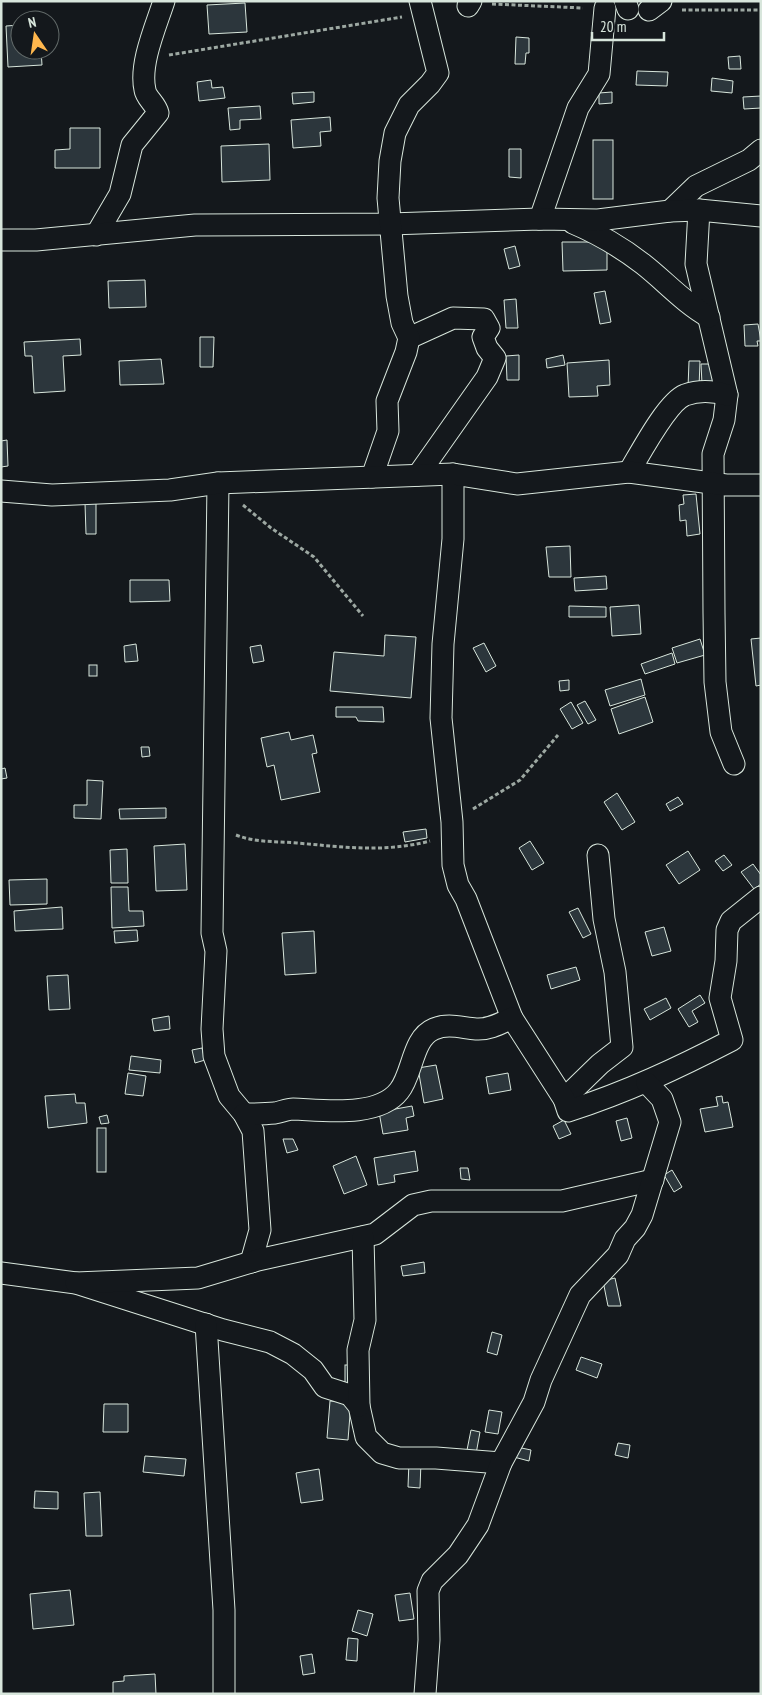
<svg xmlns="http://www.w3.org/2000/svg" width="762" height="1695" viewBox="0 0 762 1695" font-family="'PT Sans Narrow',sans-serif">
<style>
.building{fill:#2c363c;stroke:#d8e6dc}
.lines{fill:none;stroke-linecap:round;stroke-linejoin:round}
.minor-casing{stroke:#d8e6dc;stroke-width:23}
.path{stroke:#9da8a2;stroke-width:3;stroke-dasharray:4 2.5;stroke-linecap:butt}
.minor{stroke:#14181c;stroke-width:21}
</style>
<rect width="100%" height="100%" fill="#14181c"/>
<g class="building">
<polygon points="245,3 247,32 209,34 207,5"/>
<polygon points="20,25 20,50 41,50 42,65 8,67 6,26"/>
<polygon points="516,37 529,38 529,53 526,53 525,64 515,64"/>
<polygon points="740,56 741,69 729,69 728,57"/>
<polygon points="637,71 668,72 667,86 636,85"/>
<polygon points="712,78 733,81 732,93 711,91"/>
<polygon points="211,80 212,88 223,87 225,98 199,101 197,82"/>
<polygon points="314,92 314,102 293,104 292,93"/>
<polygon points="612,92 612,103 599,104 599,93"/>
<polygon points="761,96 761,108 744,109 743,97"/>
<polygon points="260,106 261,119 240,120 240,129 230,130 228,108"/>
<polygon points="330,117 331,131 320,132 321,146 293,148 291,120"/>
<polygon points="70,128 100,128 100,168 55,168 55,150 70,149"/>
<rect x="593" y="140" width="20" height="59"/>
<polygon points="269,144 270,180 222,182 221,146"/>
<polygon points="509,149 521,149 521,178 509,177"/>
<polygon points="562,242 607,242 607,270 563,271"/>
<polygon points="515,246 520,266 509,269 504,249"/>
<polygon points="145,280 146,307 109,308 108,281"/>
<polygon points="605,291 611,322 600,324 594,293"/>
<polygon points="516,299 518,328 506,328 504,300"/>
<polygon points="758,324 761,341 757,341 758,346 745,346 744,325"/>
<polygon points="200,337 214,337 213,367 200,367"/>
<polygon points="80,339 81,355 63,356 65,391 34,393 32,356 25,356 24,342"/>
<polygon points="519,355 519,380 507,380 506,356"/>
<polygon points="563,355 565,365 547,368 546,359"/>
<polygon points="161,359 164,384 120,385 119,361"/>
<polygon points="609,360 610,385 597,386 598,396 569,397 567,363"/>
<polygon points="689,361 700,361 699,388 688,388"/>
<polygon points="701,364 712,364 713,384 702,384"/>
<polygon points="7,440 8,466 1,467 1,441"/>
<polygon points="696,494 700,534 687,536 686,520 680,521 679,505 684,504 683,495"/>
<polygon points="96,502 96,534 86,534 85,503"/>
<polygon points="570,546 571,577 549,577 546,547"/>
<polygon points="606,576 607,589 575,591 574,578"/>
<polygon points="130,580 169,580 170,601 130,602"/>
<polygon points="639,605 641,634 612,636 610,607"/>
<polygon points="569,606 606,607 606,617 569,617"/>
<polygon points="385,635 416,637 411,698 330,691 334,652 384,656"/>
<polygon points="761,638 761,685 756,686 751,639"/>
<polygon points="700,639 705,655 677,663 672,648"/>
<polygon points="484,643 496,666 486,672 473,648"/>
<polygon points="136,644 138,661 125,662 124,646"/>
<polygon points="261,645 264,661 253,663 250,647"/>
<polygon points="672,653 675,664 645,674 641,664"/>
<rect x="89" y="665" width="8" height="11"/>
<polygon points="641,679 645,695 610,706 605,690"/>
<polygon points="569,680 569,690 560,691 559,681"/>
<polygon points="645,697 653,722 619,734 611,709"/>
<polygon points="585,701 596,720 588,724 577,705"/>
<polygon points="571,702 583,723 572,729 560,709"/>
<polygon points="336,707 383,707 384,722 358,721 356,717 336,717"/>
<polygon points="289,732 291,740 313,735 317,753 312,754 320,792 281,800 274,765 267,767 261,738"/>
<polygon points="141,747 149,747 150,756 142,757"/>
<polygon points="5,768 7,778 1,779 1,769"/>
<polygon points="87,780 103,781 101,819 74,818 74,805 87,805"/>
<polygon points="617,793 635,822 622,830 604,802"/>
<polygon points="678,797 683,804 670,811 666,804"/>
<polygon points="166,808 166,818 120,819 119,809"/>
<polygon points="426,829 427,838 405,842 403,832"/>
<polygon points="530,841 544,863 532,870 519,848"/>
<polygon points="185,844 187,890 156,891 154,846"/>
<polygon points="127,849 128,883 111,883 110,850"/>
<polygon points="688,851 700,870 679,884 666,865"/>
<polygon points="724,855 732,865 723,871 715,861"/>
<polygon points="753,864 761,875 761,884 754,889 741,872"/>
<polygon points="47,879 47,904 10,905 9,880"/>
<polygon points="111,887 128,887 129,911 143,911 144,926 112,928"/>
<polygon points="62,907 63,929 15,931 14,911"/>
<polygon points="578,908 591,934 583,938 569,912"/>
<polygon points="664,927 671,951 652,956 645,932"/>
<polygon points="137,930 138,941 115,943 114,931"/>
<polygon points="314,931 316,973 285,975 282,933"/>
<polygon points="576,967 580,980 551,989 547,975"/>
<polygon points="68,975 70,1009 49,1010 47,976"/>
<polygon points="700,995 705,1003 692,1011 698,1022 689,1027 678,1009"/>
<polygon points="666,998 671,1008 650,1020 644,1009"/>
<polygon points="169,1016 170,1029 154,1031 152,1019"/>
<polygon points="202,1048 205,1060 195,1063 192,1050"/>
<polygon points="131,1056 161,1060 160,1073 129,1070"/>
<polygon points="436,1065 443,1099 424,1103 418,1068"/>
<polygon points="128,1073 146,1076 143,1096 125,1094"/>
<polygon points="508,1073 511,1090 489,1094 486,1077"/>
<polygon points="75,1094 76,1103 85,1103 87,1123 48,1128 45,1096"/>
<polygon points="722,1096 723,1103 728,1102 733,1127 705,1132 700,1109 718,1106 716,1097"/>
<polygon points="412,1106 414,1116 406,1118 408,1130 383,1134 379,1112"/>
<polygon points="107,1115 109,1123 101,1124 99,1117"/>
<polygon points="627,1118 632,1138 621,1141 616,1121"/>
<polygon points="564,1120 571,1134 559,1139 553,1126"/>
<rect x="97" y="1128" width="9" height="44"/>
<polygon points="283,1139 293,1139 298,1150 287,1153"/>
<polygon points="415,1151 418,1171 394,1175 395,1182 378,1185 374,1158"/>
<polygon points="356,1156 367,1185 344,1194 333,1166"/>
<polygon points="460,1168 468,1168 470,1180 461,1179"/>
<polygon points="672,1170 682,1187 674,1192 664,1175"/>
<polygon points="424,1262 425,1273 403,1276 401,1266"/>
<polygon points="615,1278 621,1306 608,1306 603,1281"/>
<polygon points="492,1332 502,1335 497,1355 487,1352"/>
<polygon points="581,1357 602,1364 597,1378 576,1370"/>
<rect x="345" y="1365" width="9" height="22"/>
<polygon points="330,1401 351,1402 348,1440 327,1438"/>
<polygon points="104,1404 128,1404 128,1432 103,1432"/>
<polygon points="489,1410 502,1412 498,1434 485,1432"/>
<polygon points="471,1430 480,1432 476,1454 466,1455"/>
<polygon points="618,1443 630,1445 628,1458 615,1455"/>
<polygon points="512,1446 531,1450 529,1461 510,1456"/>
<polygon points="145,1456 186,1459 184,1476 143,1472"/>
<polygon points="409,1461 421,1462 420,1488 408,1487"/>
<polygon points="319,1469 323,1500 301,1503 296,1473"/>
<polygon points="35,1491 58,1492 58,1509 34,1508"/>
<polygon points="100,1492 102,1536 86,1536 84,1493"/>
<polygon points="70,1590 74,1625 33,1629 30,1594"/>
<polygon points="410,1593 414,1619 399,1621 395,1595"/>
<polygon points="358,1610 373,1614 367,1636 352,1631"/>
<polygon points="348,1638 358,1639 357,1661 346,1660"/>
<polygon points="312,1654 315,1673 303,1675 300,1656"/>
<polygon points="155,1674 156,1694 113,1694 113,1682 124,1681 124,1676"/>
</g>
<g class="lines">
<defs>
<g id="minor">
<polyline points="625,1 628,9"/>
<polyline points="468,6 471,1"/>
<polyline points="649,10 661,1"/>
<polyline points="699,210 696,264 727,395 724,420 713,454 714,613 715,682 721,732 734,764"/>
<polyline points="670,211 696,186 749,160 761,150"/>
<polyline points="540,219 578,108 599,74 605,8"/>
<path d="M573,223C599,234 621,247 643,264C666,282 684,303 709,317"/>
<path d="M96,235L120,194L132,145L158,113C156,104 146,98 145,90C139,64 156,26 164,1"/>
<polyline points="1,240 36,240 195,225 390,224 540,219 598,220 670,211 699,210 761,216"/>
<polyline points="409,338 453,318 484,319 489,328 483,337 487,348 495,358 487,377 418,475"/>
<path d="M629,472C640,454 667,402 685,395C699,390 714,391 727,395"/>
<polyline points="453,474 453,539 443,644 441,718 452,822 453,865 458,885 466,899 512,1018"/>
<polyline points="372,477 388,431 387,401 406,352 409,338 402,323 397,296 388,198 390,161 395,133 409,105 430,84 438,73 420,1"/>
<polyline points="218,483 212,933 216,951 212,1029 214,1056 229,1096 244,1114 253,1131 260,1230 251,1262"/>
<polyline points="1,491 52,495 170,490 218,483 453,474 517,484 629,472 726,485 761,485"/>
<polyline points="564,1099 600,1064 622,1047 615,972 604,919 598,855"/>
<path d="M244,1114C254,1114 264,1114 275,1113C281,1112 287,1109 293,1109C323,1110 378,1118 399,1091C413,1074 412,1038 434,1029C448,1023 462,1028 476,1029C489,1030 501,1023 512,1018L564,1099L568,1111C627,1092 678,1068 732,1040L720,998L726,961L727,930L731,921L761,897"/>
<polyline points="1,1273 76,1283 223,1330 270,1342 293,1354 313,1370 325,1387 350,1395 359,1406 366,1437 382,1453 399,1458 436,1458 501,1463"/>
<polyline points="76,1283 198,1278 258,1260 375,1234 413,1205 431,1201 562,1201 653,1180"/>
<polyline points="206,1324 224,1610 224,1694"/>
<polyline points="359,1406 358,1350 365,1320 363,1237"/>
<polyline points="425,1694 429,1640 428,1591 432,1581 458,1555 478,1525 501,1463 534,1402 541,1380 580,1295 618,1255 625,1239 635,1228 642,1215 670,1122 662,1099 647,1083"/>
</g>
</defs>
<use href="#minor" class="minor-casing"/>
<g class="path">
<polyline points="492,4 583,8"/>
<polyline points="682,10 761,10"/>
<polyline points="169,55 402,17"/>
<polyline points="243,505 271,528 314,557 363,616"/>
<polyline points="473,809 520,780 558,735"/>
<path d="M236,835C256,843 276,841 297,843C344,847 383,853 430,841"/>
</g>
<use href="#minor" class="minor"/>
</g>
<rect width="762" height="1695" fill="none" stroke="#d8e6dc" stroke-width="5"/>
<g transform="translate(35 35) rotate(347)"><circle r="24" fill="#14181c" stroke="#626a69"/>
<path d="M0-4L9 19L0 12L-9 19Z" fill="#ffb74d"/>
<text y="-8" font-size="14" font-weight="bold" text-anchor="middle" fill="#d8e6dc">N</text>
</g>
<path d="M592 32v8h72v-8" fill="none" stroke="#d8e6dc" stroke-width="2.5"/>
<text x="600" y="32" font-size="15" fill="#d8e6dc" stroke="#14181c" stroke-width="4" paint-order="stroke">20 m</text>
</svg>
